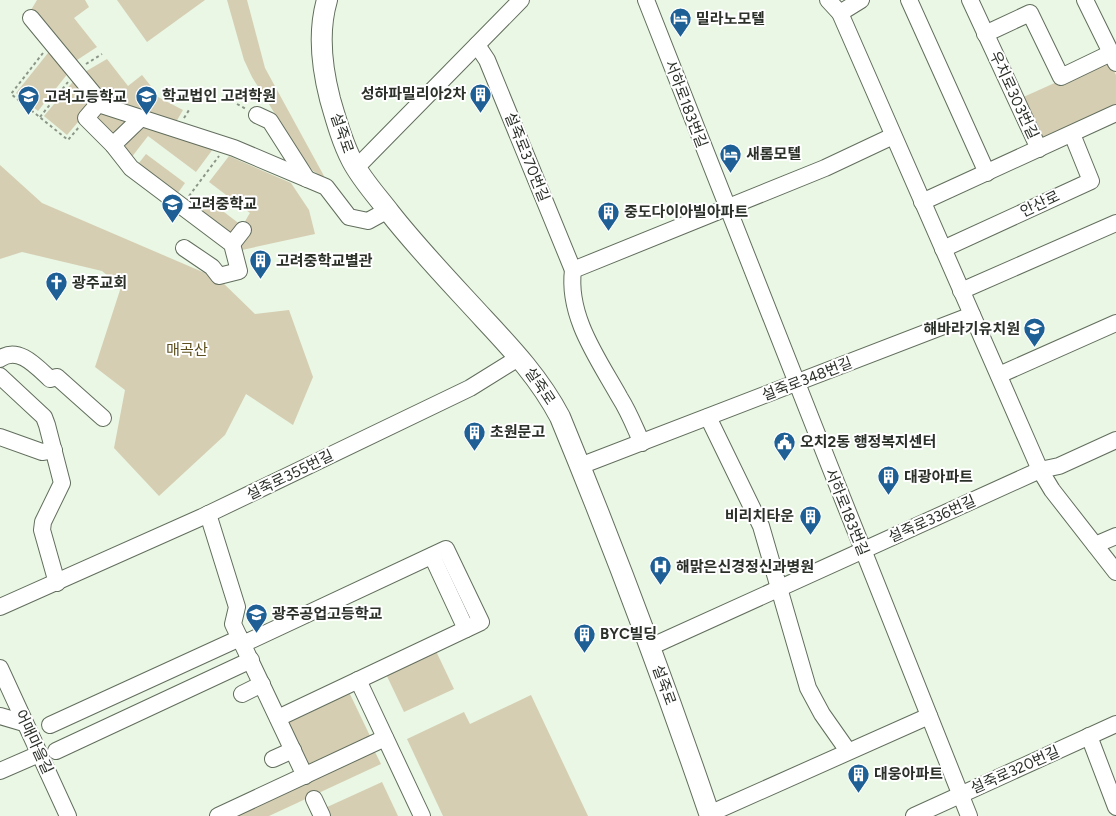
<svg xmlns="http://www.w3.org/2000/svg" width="1116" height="816" viewBox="0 0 1116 816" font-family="Figtree,'Noto Sans KR',sans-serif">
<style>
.green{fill:#d6ceb3}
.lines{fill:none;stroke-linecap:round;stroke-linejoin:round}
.minor-casing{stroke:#626e5d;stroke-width:18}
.major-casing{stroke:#626e5d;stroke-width:22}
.path{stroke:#8b9588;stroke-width:2;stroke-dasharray:3 3;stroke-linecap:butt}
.minor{stroke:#fff;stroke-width:16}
.major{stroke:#fff;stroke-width:20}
.labels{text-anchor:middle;stroke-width:4;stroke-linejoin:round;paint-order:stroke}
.poi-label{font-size:15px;font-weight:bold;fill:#2b3029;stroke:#fff;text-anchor:start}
.street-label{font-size:15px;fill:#2b3029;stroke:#fff}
.park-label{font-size:15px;fill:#5d4f1d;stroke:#fff}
</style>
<rect width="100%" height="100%" fill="#e9f7e4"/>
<g class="green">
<polygon points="37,0 85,0 89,7 74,18 97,47 74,62 31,10"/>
<polygon points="117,0 205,0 147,42"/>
<polygon points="227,0 247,0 265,68 324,176 321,176 313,171 300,154 252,77 244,60"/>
<polygon points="52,48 69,72 38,111 16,93"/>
<polygon points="107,59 128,86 142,75 154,90 154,95 183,110 176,122 106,101 83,73"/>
<polygon points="1108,59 1116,75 1116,107 1039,142 1019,99"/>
<polygon points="76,78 95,102 67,135 44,116"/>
<polygon points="101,109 130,121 117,138 94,116"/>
<polygon points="143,123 213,149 196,172 148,136 131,158 126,154 125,141"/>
<polygon points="146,154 185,183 175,197 135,168"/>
<path d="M229,156L291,183L309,210L315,234L242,250C236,238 243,224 250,213L209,182Z"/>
<polygon points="0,165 42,203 219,279 255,314 289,310 313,377 293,425 246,394 225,435 159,496 114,448 125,390 95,367 121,287 102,271 22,252 0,259"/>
<polygon points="203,196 241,225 231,238 192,210"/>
<polygon points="435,649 454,689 404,712 385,672"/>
<polygon points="348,690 371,738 305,769 283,721"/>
<polygon points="531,695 588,816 443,816 407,739 464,712 470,724"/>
<polygon points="373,748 381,764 269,816 226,816"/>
<polygon points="382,782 398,816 329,816 325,808"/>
</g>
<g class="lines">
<defs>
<g id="minor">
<path d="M646,0C752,273 861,544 969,816"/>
<polyline points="828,0 840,13 1040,470 1052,490 1116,572"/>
<polyline points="909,0 987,173"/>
<polyline points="970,0 1039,149"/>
<polyline points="1085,0 1116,63"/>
<polyline points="840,13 861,0"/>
<polyline points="31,18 97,98 98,104 234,148 326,187 349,217 368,221 388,210"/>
<polyline points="985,34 1030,13 1061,77 1111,53"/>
<polyline points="477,45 487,60 573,270"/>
<polyline points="98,104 86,118 113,145 131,168 232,244 239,271 219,276 212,267 184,248"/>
<polyline points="257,115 270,121 307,179"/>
<polyline points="113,145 141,118"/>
<polyline points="356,168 521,0"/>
<polyline points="922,202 1116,113"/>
<polyline points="232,244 243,230"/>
<polyline points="943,249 1091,181 1072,134"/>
<polyline points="573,270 825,168 893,136"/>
<path d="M573,270C567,317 599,360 620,398C629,412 635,428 642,443"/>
<polyline points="961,291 1116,223"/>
<path d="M0,359C18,345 37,367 50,379L57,377L103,418"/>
<polyline points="999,375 1116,323"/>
<polyline points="0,376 44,417 47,425 62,483 43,522 42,530 57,583"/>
<polyline points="708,417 761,526 808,688 822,714 848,751"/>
<polyline points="0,437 42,452 54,450"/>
<polyline points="580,466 972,315"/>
<polyline points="208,514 237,607 233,624 305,776"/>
<polyline points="1095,545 1116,536"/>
<polyline points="432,556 466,629"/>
<polyline points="0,607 202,517 470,388 520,357"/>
<polyline points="243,644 446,549 481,622 278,718"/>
<polyline points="650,647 1040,470 1059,466 1116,440"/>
<polyline points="0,668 68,816"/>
<polyline points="358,680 422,816"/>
<polyline points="242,694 262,684"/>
<polyline points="0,716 24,723"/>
<polyline points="50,725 240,638"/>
<polyline points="1089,736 1116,807"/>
<polyline points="56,751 251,660"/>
<polyline points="273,759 293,750"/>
<polyline points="0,771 39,754"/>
<polyline points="314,799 322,816"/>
<polyline points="709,814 929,716"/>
<polyline points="218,816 385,738"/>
<polyline points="914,816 1116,724"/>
</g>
<path id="major" d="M327,0C318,31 322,68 330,99C336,120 342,142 352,161C362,180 377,196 390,213C419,250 452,284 484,319C513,350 540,379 560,417C614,548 664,681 710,816"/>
</defs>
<use href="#minor" class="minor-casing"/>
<use href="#major" class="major-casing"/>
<g class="path">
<polyline points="43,53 11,94 68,140 79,127"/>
<polyline points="86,64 102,54"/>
<polyline points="237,104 246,109"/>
<polyline points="40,117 68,82"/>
<polyline points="184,118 189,110"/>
<polyline points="189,196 219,156"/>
</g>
<use href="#minor" class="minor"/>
<use href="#major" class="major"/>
</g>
<defs>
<symbol id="hotel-pin" viewBox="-11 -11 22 30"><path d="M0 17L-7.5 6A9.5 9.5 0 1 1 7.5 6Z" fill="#1e6095" stroke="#fff"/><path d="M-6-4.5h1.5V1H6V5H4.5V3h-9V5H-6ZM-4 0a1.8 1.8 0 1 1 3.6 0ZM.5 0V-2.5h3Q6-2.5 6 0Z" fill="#fff"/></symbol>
<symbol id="building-pin" viewBox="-11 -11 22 30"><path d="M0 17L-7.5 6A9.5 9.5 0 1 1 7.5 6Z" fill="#1e6095" stroke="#fff"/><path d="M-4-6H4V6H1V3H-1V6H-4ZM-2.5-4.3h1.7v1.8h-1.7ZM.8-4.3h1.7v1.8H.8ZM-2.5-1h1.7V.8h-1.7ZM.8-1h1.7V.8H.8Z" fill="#fff"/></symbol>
<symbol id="school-pin" viewBox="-11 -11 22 30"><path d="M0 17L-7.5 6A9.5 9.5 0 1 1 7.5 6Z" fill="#1e6095" stroke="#fff"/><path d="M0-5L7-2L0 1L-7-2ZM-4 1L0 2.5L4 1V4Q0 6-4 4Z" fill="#fff"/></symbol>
<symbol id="church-pin" viewBox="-11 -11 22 30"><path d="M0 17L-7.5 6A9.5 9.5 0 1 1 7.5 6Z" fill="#1e6095" stroke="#fff"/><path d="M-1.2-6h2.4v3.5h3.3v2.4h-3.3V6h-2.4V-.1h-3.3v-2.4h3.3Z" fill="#fff"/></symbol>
<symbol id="civic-pin" viewBox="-11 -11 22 30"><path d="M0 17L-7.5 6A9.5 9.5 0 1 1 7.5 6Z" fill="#1e6095" stroke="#fff"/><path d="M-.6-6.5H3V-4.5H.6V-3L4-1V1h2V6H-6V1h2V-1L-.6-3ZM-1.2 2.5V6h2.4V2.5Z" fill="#fff"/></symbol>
<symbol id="hospital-pin" viewBox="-11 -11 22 30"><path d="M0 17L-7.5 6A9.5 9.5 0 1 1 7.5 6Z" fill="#1e6095" stroke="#fff"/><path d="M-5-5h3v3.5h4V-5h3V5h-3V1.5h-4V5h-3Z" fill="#fff"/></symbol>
</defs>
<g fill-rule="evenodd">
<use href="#hotel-pin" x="668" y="6" width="25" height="34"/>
<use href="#building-pin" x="468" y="82" width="25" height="34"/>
<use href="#school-pin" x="134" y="84" width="25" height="34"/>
<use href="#school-pin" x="16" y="84" width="25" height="34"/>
<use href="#hotel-pin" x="718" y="142" width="25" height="34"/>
<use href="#school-pin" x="160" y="192" width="25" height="34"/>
<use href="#building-pin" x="596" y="200" width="25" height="34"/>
<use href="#building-pin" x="248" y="248" width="25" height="34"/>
<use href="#church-pin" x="44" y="270" width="25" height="34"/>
<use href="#school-pin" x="1022" y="316" width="25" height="34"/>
<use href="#building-pin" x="462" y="420" width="25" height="34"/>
<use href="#civic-pin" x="772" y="430" width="25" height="34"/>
<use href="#building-pin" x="876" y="464" width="25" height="34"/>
<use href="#building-pin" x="798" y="504" width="25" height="34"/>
<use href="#hospital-pin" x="648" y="554" width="25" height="34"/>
<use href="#school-pin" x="244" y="602" width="25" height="34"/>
<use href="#building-pin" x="572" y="622" width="25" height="34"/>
<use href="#building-pin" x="846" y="762" width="25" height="34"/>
</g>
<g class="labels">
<g class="poi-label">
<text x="696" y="24">밀라노모텔</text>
<text x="466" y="99" text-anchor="end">성하파밀리아2차</text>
<text x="162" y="101">학교법인 고려학원</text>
<text x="44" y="102">고려고등학교</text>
<text x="746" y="159">새롬모텔</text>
<text x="188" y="209">고려중학교</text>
<text x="624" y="217">중도다이아빌아파트</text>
<text x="276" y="266">고려중학교별관</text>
<text x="72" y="288">광주교회</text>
<text x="1020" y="334" text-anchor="end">해바라기유치원</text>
<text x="490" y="437">초원문고</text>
<text x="800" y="447">오치2동 행정복지센터</text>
<text x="904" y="482">대광아파트</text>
<text x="794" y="521" text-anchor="end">비리치타운</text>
<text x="676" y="572">해맑은신경정신과병원</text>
<text x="272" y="619">광주공업고등학교</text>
<text x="600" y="639">BYC빌딩</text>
<text x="874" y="779">대웅아파트</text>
</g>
<g class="street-label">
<text transform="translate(1014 95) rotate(65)" y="5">우치로303번길</text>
<text transform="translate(686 104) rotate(69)" y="5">서하로183번길</text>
<text transform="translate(342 133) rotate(71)" y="5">설죽로</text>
<text transform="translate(527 157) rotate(68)" y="5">설죽로370번길</text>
<text transform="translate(1040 204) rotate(-25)" y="5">안산로</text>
<text transform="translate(807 379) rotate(-21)" y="5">설죽로348번길</text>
<text transform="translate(540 386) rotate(56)" y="5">설죽로</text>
<text transform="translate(290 475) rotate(-26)" y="5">설죽로355번길</text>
<text transform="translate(847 512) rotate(68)" y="5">서하로183번길</text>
<text transform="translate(932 519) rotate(-24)" y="5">설죽로336번길</text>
<text transform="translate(664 685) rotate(70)" y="5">설죽로</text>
<text transform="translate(34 742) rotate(65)" y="5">어매마을길</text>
<text transform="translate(1015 770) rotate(-24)" y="5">설죽로320번길</text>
</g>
<g class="park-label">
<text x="187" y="355">매곡산</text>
</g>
</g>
</svg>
